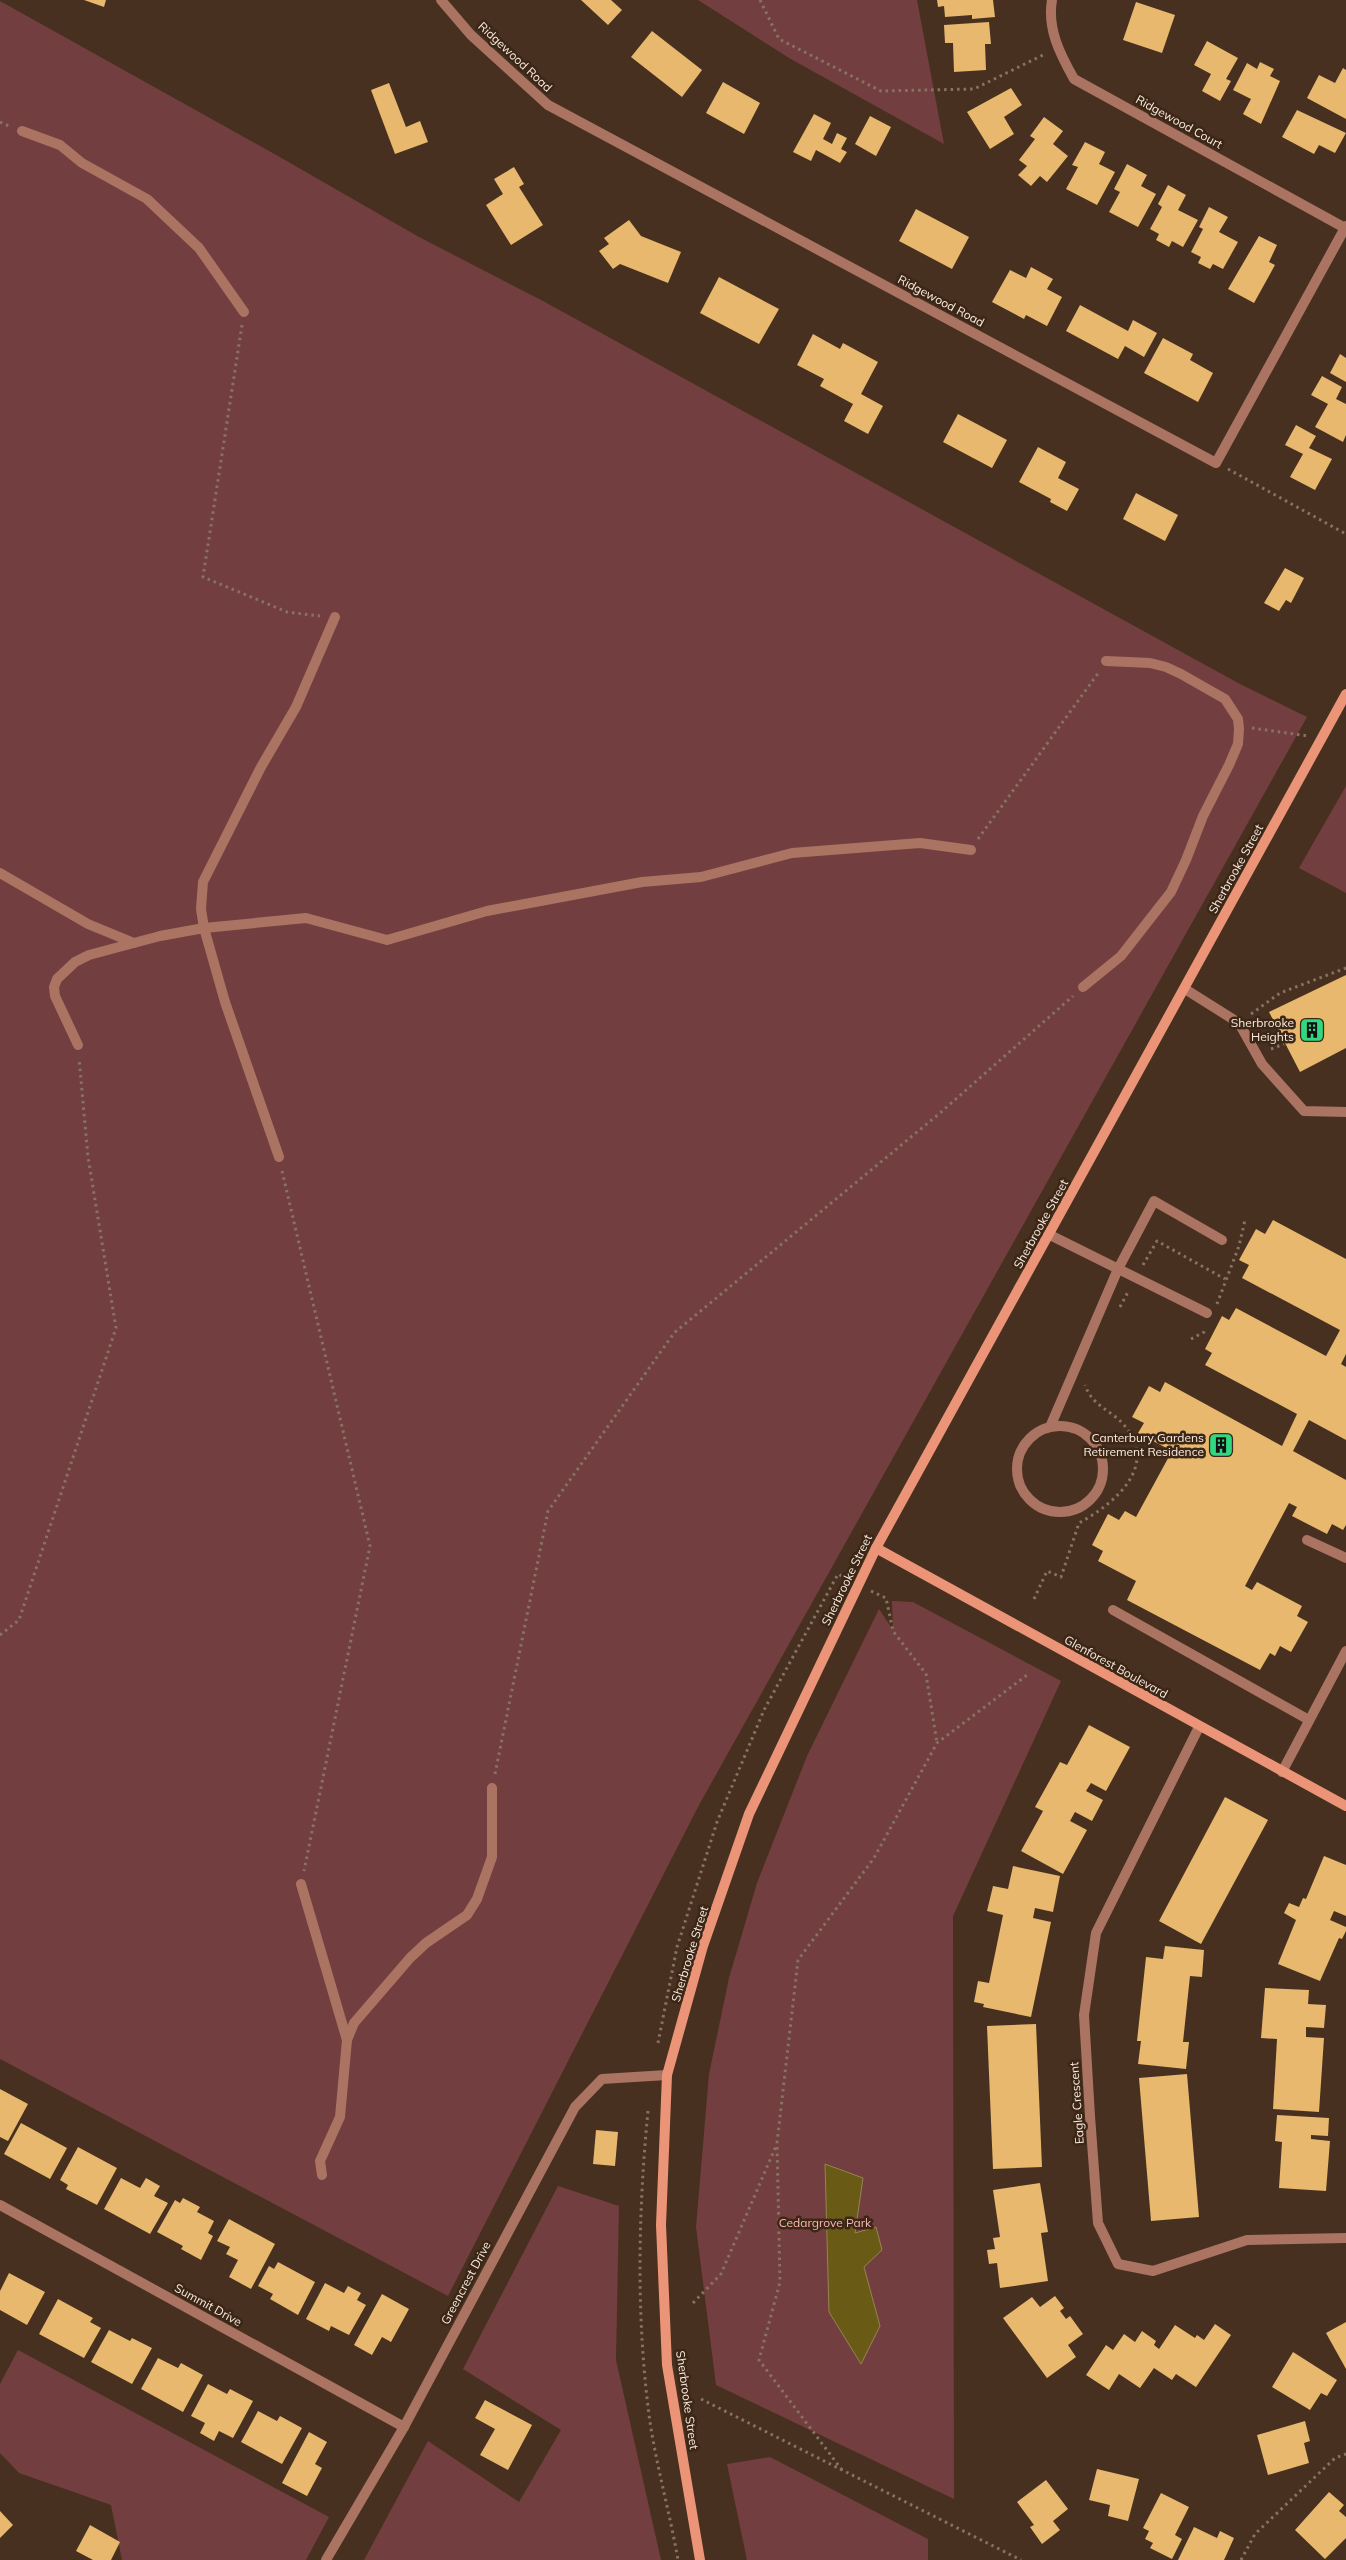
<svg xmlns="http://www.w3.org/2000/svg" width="1346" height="2560" viewBox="0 0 1346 2560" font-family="Mulish,sans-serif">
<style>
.green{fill:#733e3f}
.water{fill:#695a16;stroke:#948653}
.building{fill:#e7b86d}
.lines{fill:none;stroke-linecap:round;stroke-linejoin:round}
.path{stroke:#877364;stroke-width:3;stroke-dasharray:2.5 4;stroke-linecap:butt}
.lane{stroke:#ab7361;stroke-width:10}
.street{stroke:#ab7361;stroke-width:10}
.secondary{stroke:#ec9478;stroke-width:10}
.labels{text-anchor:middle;stroke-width:5;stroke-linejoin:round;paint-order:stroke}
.street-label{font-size:12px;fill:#f9ebe0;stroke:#3c2615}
.poi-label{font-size:12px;fill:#f9ebe0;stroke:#3c2615;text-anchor:end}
.park-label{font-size:12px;fill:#fdb6b5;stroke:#3c2615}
</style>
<rect width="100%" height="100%" fill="#47301f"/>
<g class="green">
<polygon points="698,0 917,0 944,144 789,58"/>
<polygon points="0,1 278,156 419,237 543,301 1240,684 1307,717 699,1805 448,2296 0,2059"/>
<polygon points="1346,786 1346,893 1299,868"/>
<polygon points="892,1601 913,1602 1061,1681 953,1916 954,2499 716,2385 696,2227 709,2074 729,1978 757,1883 807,1756 879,1609 893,1630"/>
<polygon points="558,2186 619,2206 616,2360 661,2560 364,2560 428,2441 519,2502 561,2430 463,2369"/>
<polygon points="18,2350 329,2517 306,2560 122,2560 111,2505 19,2473 0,2453 0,2384"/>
<polygon points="770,2457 928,2539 928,2560 747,2560 727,2464"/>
</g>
<polygon class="water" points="825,2164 863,2178 855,2233 876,2227 882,2250 864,2267 880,2326 861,2364 829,2312"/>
<g class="building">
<polygon points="84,0 106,0 104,7"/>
<polygon points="581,0 611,0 622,10 608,25"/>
<polygon points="937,0 993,0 995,17 972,19 972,15 945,17 944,6 938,7"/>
<polygon points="1136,2 1175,15 1162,53 1123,40"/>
<polygon points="989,22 991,44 985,44 986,70 954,72 953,43 945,43 944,25"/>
<polygon points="652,31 702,70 682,97 631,57"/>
<polygon points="1207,41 1238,58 1226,79 1231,81 1220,101 1202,91 1211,74 1194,65"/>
<polygon points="1260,62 1274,69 1270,76 1280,81 1261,124 1243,114 1251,99 1233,90 1247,63 1257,69"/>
<polygon points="1343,68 1346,70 1346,119 1307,98 1319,75 1335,83"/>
<polygon points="723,82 760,103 744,134 706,113"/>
<polygon points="389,83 406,127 420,121 428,142 395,154 371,90"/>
<polygon points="1011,88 1022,105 1004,117 1014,134 990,149 967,112"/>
<polygon points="1297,110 1346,133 1335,153 1319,145 1314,154 1282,137"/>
<polygon points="814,114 831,123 823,139 832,144 837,133 847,138 841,149 847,152 840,163 816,150 811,161 793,152"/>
<polygon points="870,116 891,127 876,156 855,144"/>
<polygon points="1044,117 1063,131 1053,144 1068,156 1047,182 1040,176 1031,186 1018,175 1027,166 1019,160 1035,139 1030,136"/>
<polygon points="1085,142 1105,152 1099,164 1115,172 1097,205 1066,189 1078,167 1072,165"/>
<polygon points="1127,164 1147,175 1141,186 1156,194 1138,227 1109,212 1120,192 1114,189"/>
<polygon points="514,167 524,184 519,187 543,225 511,245 486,205 503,194 494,179"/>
<polygon points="1168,185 1186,195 1178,210 1198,220 1183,247 1172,241 1169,247 1156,240 1159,234 1150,229 1162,207 1158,204"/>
<polygon points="1209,207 1228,217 1219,232 1238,242 1223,269 1213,264 1210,269 1198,263 1201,257 1191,252 1203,229 1199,227"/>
<polygon points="916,209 969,237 952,269 899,241"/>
<polygon points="629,220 641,236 681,252 668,283 620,264 613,269 599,251 609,244 604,238"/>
<polygon points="1259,236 1277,245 1269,262 1275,265 1254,303 1228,289"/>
<polygon points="1031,267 1053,279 1047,289 1062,297 1047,326 1026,315 1024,319 992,302 1010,270 1026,278"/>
<polygon points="719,277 779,309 759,344 700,313"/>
<polygon points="1080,305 1128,331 1133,320 1157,333 1144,357 1125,346 1118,359 1066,331"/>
<polygon points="813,334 840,349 843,343 878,362 861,394 883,406 868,434 844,421 853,404 820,386 824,379 797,365"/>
<polygon points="1163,338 1193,354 1190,360 1213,373 1198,402 1144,373"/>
<polygon points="1340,354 1346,358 1346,382 1330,373"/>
<polygon points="1322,376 1342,387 1336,399 1346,404 1346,435 1343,442 1315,427 1328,404 1311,395"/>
<polygon points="958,414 1007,440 992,468 943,442"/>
<polygon points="1296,425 1316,436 1309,448 1332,459 1315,490 1290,477 1303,454 1285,445"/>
<polygon points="1038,447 1066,462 1058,478 1079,489 1067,511 1050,502 1051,499 1019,482"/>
<polygon points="1136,493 1178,515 1165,541 1123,519"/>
<polygon points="1285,568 1304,578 1291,603 1286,600 1279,611 1264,603"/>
<polygon points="1346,975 1346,1048 1300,1072 1269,1012"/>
<polygon points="1273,1220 1346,1259 1346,1354 1341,1364 1346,1367 1346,1440 1309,1420 1293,1451 1346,1480 1346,1525 1343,1530 1332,1524 1327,1534 1292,1516 1297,1507 1289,1503 1245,1586 1252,1590 1257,1582 1302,1606 1297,1616 1308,1622 1291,1652 1280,1646 1275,1656 1270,1653 1260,1670 1127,1600 1136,1581 1098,1561 1103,1551 1092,1545 1108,1514 1119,1520 1125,1511 1136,1517 1172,1451 1138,1433 1144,1423 1132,1417 1149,1386 1160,1392 1165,1382 1282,1446 1297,1414 1205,1365 1212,1353 1205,1349 1222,1316 1229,1320 1236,1308 1326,1356 1340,1330 1242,1278 1249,1265 1239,1260 1256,1229 1265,1234"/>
<polygon points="1089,1725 1130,1747 1106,1791 1091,1783 1086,1791 1103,1800 1092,1821 1075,1812 1070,1821 1087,1830 1063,1874 1021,1851 1043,1811 1035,1807 1060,1762 1067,1765"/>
<polygon points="1225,1797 1268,1820 1201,1944 1159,1921"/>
<polygon points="1324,1856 1346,1865 1346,1916 1334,1911 1330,1920 1346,1927 1346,1931 1342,1939 1339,1938 1320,1981 1278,1964 1296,1920 1284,1913 1289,1903 1299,1907 1303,1898 1306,1899"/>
<polygon points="1013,1866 1060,1876 1053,1912 1035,1908 1033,1918 1051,1922 1031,2017 983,2007 984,2004 974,2002 978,1981 989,1983 1003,1915 987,1911 993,1886 1008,1889"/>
<polygon points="1165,1946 1204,1950 1202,1977 1190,1976 1183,2042 1189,2042 1186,2069 1138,2064 1141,2041 1137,2041 1146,1957 1163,1959"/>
<polygon points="1265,1988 1309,1990 1308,2004 1326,2005 1324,2028 1306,2027 1306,2037 1324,2038 1319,2112 1273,2109 1277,2039 1261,2038"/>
<polygon points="1036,2024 1042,2167 993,2169 987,2026"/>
<polygon points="1187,2074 1199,2217 1151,2221 1139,2078"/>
<polygon points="0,2089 28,2104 8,2141 0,2137"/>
<polygon points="1277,2115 1329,2118 1328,2136 1311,2135 1311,2139 1330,2141 1326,2191 1279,2188 1282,2142 1275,2141"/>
<polygon points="21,2123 67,2148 50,2179 4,2154"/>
<polygon points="596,2130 618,2132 615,2166 593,2164"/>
<polygon points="78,2147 117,2168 97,2205 66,2189 68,2185 60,2180"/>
<polygon points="121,2178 140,2188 146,2178 160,2186 154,2196 168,2203 150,2234 104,2209"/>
<polygon points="1040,2183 1048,2232 1041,2233 1048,2281 1000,2288 997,2263 989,2264 987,2250 995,2249 993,2238 1000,2237 993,2190"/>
<polygon points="183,2198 200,2207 197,2212 214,2221 208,2233 213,2236 201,2260 181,2249 183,2246 157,2232 175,2200 180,2203"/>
<polygon points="229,2219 275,2244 251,2289 229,2277 238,2260 226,2254 230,2247 217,2241"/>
<polygon points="278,2262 315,2282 298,2315 270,2299 273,2294 258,2286 269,2266 274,2269"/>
<polygon points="9,2273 45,2292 27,2325 0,2310 0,2291"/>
<polygon points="325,2283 344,2293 348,2286 361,2293 357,2300 366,2305 349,2335 331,2326 329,2331 306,2319"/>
<polygon points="382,2294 409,2309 391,2342 382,2337 372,2355 354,2345"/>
<polygon points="1055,2296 1064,2308 1060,2311 1066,2319 1070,2316 1083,2334 1068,2345 1076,2357 1047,2378 1003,2318 1032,2297 1040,2307"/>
<polygon points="58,2299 93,2318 90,2322 101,2328 84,2358 39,2334"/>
<polygon points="1346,2322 1346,2369 1326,2333"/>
<polygon points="1215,2324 1231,2335 1196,2387 1176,2374 1172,2380 1154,2368 1140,2388 1119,2374 1109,2390 1086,2375 1106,2345 1113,2350 1124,2334 1135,2342 1142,2331 1156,2341 1154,2345 1159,2349 1175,2325 1195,2338 1197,2335 1204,2340"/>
<polygon points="109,2330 130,2341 132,2338 152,2348 132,2384 91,2362"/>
<polygon points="1293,2352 1337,2380 1327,2396 1321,2393 1310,2410 1272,2387"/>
<polygon points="158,2358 178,2368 181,2363 203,2375 183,2412 141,2389"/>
<polygon points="208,2384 227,2394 230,2389 253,2401 233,2438 219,2431 214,2441 200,2433 205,2423 191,2416"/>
<polygon points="485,2400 532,2425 508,2470 480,2455 495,2429 475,2418"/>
<polygon points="258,2411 277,2421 280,2416 302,2428 282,2464 241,2442"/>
<polygon points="1305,2421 1310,2441 1304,2443 1309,2463 1268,2475 1257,2435"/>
<polygon points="309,2432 327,2442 315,2464 322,2468 307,2496 282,2483"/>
<polygon points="1097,2469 1139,2479 1128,2521 1108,2516 1110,2505 1089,2500"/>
<polygon points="1046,2480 1068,2509 1053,2521 1060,2530 1042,2544 1030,2527 1034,2525 1017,2502"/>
<polygon points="1329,2492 1344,2505 1339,2511 1346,2517 1346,2538 1325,2559 1295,2530"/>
<polygon points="1161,2493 1189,2507 1175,2535 1182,2539 1172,2559 1150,2548 1153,2543 1145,2539 1149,2531 1143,2528"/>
<polygon points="0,2511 13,2525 0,2538"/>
<polygon points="90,2525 120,2542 111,2560 93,2560 76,2551"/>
<polygon points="1194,2527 1217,2538 1220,2531 1234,2538 1224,2560 1178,2560"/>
</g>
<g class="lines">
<g class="path">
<polyline points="760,0 779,39 881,91 974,89 1045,54"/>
<polyline points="0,122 9,126"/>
<polyline points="242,325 203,577 287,612 320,616"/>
<polyline points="1228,469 1346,534"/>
<polyline points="1252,728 1308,736"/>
<polyline points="978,839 1099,672"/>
<polyline points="1251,1014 1280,993 1346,968"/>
<polyline points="1271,1049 1284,1044"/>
<polyline points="282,1171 370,1546 304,1871"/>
<polyline points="1143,1265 1157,1241 1225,1279"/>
<polyline points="1217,1304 1239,1246 1245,1220"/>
<polyline points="1120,1307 1129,1290"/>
<polyline points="1191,1339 1204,1332 1206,1328"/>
<polyline points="871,1591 886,1598 893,1631 926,1674 937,1743"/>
<path d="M1034,1599L1047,1571L1061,1577L1079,1523C1114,1504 1160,1466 1124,1425C1110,1409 1093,1407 1085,1385"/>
<polyline points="0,1635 19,1620 116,1328 88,1157 79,1058"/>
<polyline points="495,1774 548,1511 674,1333 940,1113 1073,996"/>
<polyline points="658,2043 677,1947 717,1822 764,1710 838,1574 846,1578"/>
<path d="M648,2111C638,2214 636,2320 650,2422C657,2468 670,2514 678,2560"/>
<polyline points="693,2303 721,2274 776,2146"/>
<polyline points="701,2399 1021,2560"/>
<polyline points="842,2470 759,2360 780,2282 777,2143 798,1960 874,1858 937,1743 1027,1675"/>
<polyline points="1241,2560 1255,2534 1335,2458 1346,2454"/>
</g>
<g class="lane">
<polyline points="22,131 60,145 82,163 147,199 199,248 244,312"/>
<polyline points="0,873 88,924 134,943"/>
<polyline points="1083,987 1121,956 1171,892 1186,860 1203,816 1229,765 1238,744 1239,729 1238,719 1225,699 1181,674 1166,667 1150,663 1106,661"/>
<polyline points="1185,989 1239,1023 1262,1064 1304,1111 1346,1112"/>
<polyline points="78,1045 55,996 54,987 57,979 75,962 89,955 160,936 204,928 306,918 387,940 487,911 642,882 701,877 792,853 920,843 971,850"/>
<polyline points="279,1157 225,1002 204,928 201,909 203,882 261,767 296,707 335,617"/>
<polyline points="1050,1235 1207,1313"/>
<circle cx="1060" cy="1469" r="43"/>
<polyline points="1050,1427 1118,1269 1154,1201 1222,1240"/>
<polyline points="1307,1540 1346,1558"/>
<polyline points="1113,1610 1309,1720"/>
<polyline points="1282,1772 1346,1651"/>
<polyline points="301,1884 347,2040"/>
<polyline points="322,2175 320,2161 340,2117 347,2040 354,2023 410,1958 426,1943 467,1915 477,1899 492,1857 492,1788"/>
</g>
<g class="street">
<polyline points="441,0 471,35 548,105 1216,463 1346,226"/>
<path d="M1052,0C1047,29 1060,54 1074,79L1345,228"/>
<polyline points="1199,1727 1096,1933 1084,2015 1090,2116 1098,2223 1118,2264 1153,2271 1247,2240 1346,2238"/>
<polyline points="0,2205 404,2427"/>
<polyline points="326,2560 404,2427 575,2107 602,2079 667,2075"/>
</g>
<g class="secondary">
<polyline points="876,1548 1346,1806"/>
<polyline points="700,2560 667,2365 661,2225 667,2075 703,1946 749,1814 876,1548 1346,694"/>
</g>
</g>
<defs>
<symbol id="building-square" viewBox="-11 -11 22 22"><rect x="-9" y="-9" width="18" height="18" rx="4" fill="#31d882" stroke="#3c2615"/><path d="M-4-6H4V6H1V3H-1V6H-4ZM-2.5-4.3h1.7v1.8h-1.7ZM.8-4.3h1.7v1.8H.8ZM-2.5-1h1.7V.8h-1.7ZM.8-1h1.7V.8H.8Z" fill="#111"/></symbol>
</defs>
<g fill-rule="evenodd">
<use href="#building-square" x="1298" y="1016" width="28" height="28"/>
<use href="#building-square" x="1207" y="1431" width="28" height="28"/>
</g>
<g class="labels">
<g class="street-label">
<text transform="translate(515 57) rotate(43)" y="4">Ridgewood Road</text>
<text transform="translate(1179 122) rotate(29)" y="4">Ridgewood Court</text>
<text transform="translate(941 301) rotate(28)" y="4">Ridgewood Road</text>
<text transform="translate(1236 869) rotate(-61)" y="4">Sherbrooke Street</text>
<text transform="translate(1041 1224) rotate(-61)" y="4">Sherbrooke Street</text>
<text transform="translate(847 1580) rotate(-64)" y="4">Sherbrooke Street</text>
<text transform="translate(1116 1667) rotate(29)" y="4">Glenforest Boulevard</text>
<text transform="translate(690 1954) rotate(-73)" y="4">Sherbrooke Street</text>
<text transform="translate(1077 2103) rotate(-94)" y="4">Eagle Crescent</text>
<text transform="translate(466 2283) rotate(-62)" y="4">Greencrest Drive</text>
<text transform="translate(208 2305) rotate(29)" y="4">Summit Drive</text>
<text transform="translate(687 2400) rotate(82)" y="4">Sherbrooke Street</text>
</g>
<g class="poi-label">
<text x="1294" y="1027">Sherbrooke<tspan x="1294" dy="14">Heights</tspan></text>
<text x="1204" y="1442">Canterbury Gardens<tspan x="1204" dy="14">Retirement Residence</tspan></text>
</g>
<g class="park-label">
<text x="825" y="2227">Cedargrove Park</text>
</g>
</g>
</svg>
